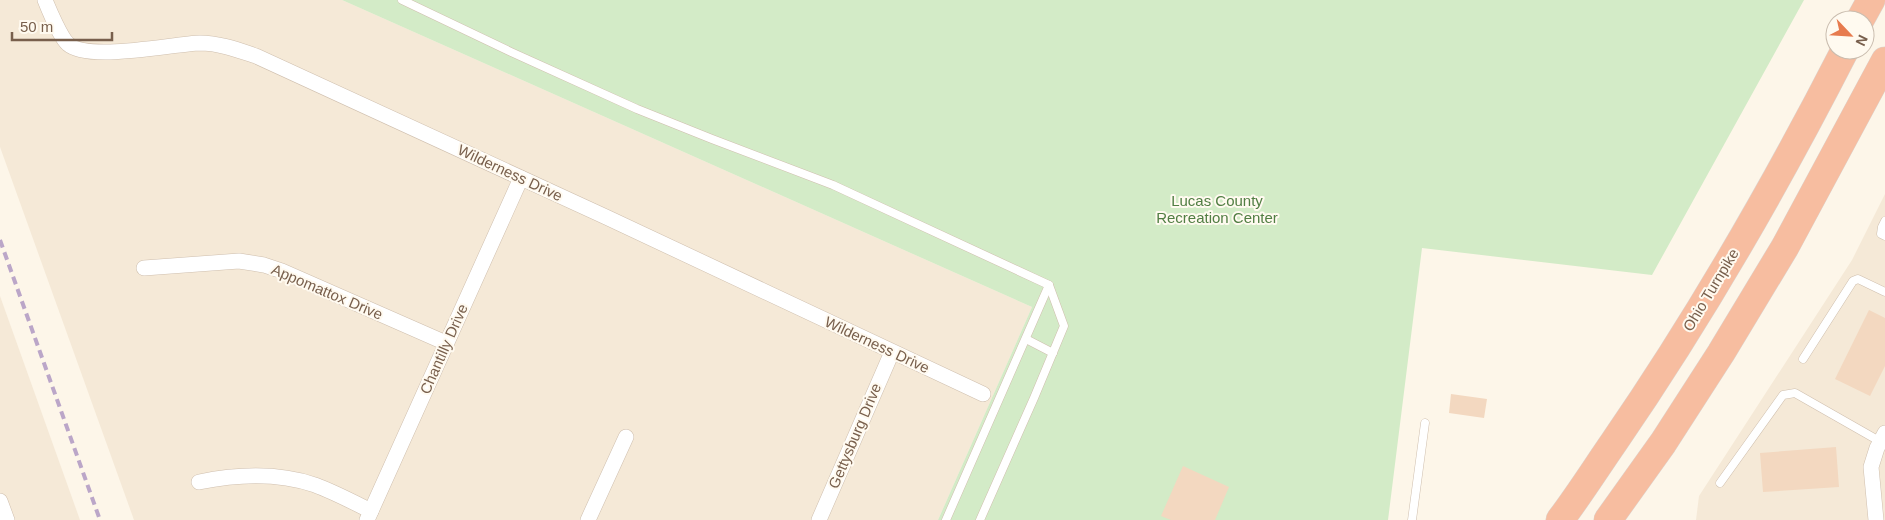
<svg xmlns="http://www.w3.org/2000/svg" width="1885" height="520" viewBox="0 0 1885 520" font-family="Helvetica,sans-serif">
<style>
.residential{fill:#f5e9d7}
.green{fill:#d3ebc7}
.building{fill:#f3d8c0}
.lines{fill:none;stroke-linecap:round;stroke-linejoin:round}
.lane-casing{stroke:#cfbfae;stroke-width:9}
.street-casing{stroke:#cfbfae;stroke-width:16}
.highway-casing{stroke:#dcd5d0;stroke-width:29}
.lane{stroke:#fff;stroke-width:8}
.street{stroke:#fff;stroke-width:15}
.highway{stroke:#f7bda0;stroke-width:28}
.rail{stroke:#bba6c8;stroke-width:4;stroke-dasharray:8 5;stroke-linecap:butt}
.labels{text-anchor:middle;stroke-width:4;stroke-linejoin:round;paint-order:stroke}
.street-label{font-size:15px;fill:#785f4c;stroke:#fffaf0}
.park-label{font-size:15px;fill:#517e43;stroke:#fffaf0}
</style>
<rect width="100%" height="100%" fill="#fdf6e9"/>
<g class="residential">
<polygon points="0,0 342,0 1032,307 938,520 134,520 0,147"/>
<polygon points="1885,194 1885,520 1696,520 1699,496 1852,260"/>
<polygon points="0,296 80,520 0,520"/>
</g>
<polygon class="green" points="342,0 1804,0 1652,275 1422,248 1388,520 938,520 1032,307"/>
<g class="building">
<polygon points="1869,310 1885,318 1885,366 1870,396 1835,379"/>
<polygon points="1451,394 1487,399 1484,418 1449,413"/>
<polygon points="1836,447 1839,487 1763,492 1760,453"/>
<polygon points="1183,466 1229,487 1215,520 1171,520 1161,516"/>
</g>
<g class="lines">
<defs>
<g id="lane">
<polyline points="402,0 511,52 637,109 712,139 833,185 1049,285 1064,326 1034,398 980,520"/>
<polyline points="1885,221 1882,227 1881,234 1885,236"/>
<polyline points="1026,339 1053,353"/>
<polyline points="1803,359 1853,281 1858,279 1885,292"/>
<polyline points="1720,483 1783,395 1795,393 1881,442"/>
<polyline points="946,520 1049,285"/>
<polyline points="1412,520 1425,423"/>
</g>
<g id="street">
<path d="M45,0C49,10 61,38 68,44C88,62 172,44 200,43C219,43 238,50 256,56L606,217L983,394"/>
<polyline points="144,268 239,261 264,265 282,271 446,343"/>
<path d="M199,482C238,474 277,472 315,485C334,492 353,502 371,511"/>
<polyline points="0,501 7,520"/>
<polyline points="367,520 521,178"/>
<polyline points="588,520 626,437"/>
<polyline points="819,520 892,352"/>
<polyline points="1876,520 1871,467 1877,448 1885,433"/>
</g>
<g id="highway">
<polyline points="1860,20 1871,0"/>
<path d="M1560,520C1579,495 1596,468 1614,442C1700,317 1776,185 1845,50"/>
<polyline points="1608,520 1663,443 1721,353 1785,247 1885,61"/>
</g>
</defs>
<use href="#lane" class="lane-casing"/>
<use href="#street" class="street-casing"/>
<use href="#highway" class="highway-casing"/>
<use href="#lane" class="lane"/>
<use href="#street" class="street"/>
<use href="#highway" class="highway"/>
<polyline class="rail" points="0,240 100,520"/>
</g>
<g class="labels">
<g class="street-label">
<text transform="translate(510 173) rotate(25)" y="5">Wilderness Drive</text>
<text transform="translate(1711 290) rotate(-59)" y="5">Ohio Turnpike</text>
<text transform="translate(327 292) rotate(23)" y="5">Appomattox Drive</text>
<text transform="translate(877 345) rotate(25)" y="5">Wilderness Drive</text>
<text transform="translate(444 349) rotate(-66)" y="5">Chantilly Drive</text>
<text transform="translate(855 436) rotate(-67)" y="5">Gettysburg Drive</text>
</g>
<g class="park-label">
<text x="1217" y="206">Lucas County<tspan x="1217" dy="17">Recreation Center</tspan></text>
</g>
</g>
<g transform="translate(1850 35) rotate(115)"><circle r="24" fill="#fffaf0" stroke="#c9bcae"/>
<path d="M0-4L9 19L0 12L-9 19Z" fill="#e77b4e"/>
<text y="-8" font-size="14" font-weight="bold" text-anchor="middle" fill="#785f4c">N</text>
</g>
<path d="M12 32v8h100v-8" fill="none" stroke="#785f4c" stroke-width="2.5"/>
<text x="20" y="32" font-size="15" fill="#785f4c" stroke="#fffaf0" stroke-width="4" paint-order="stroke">50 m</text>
</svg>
